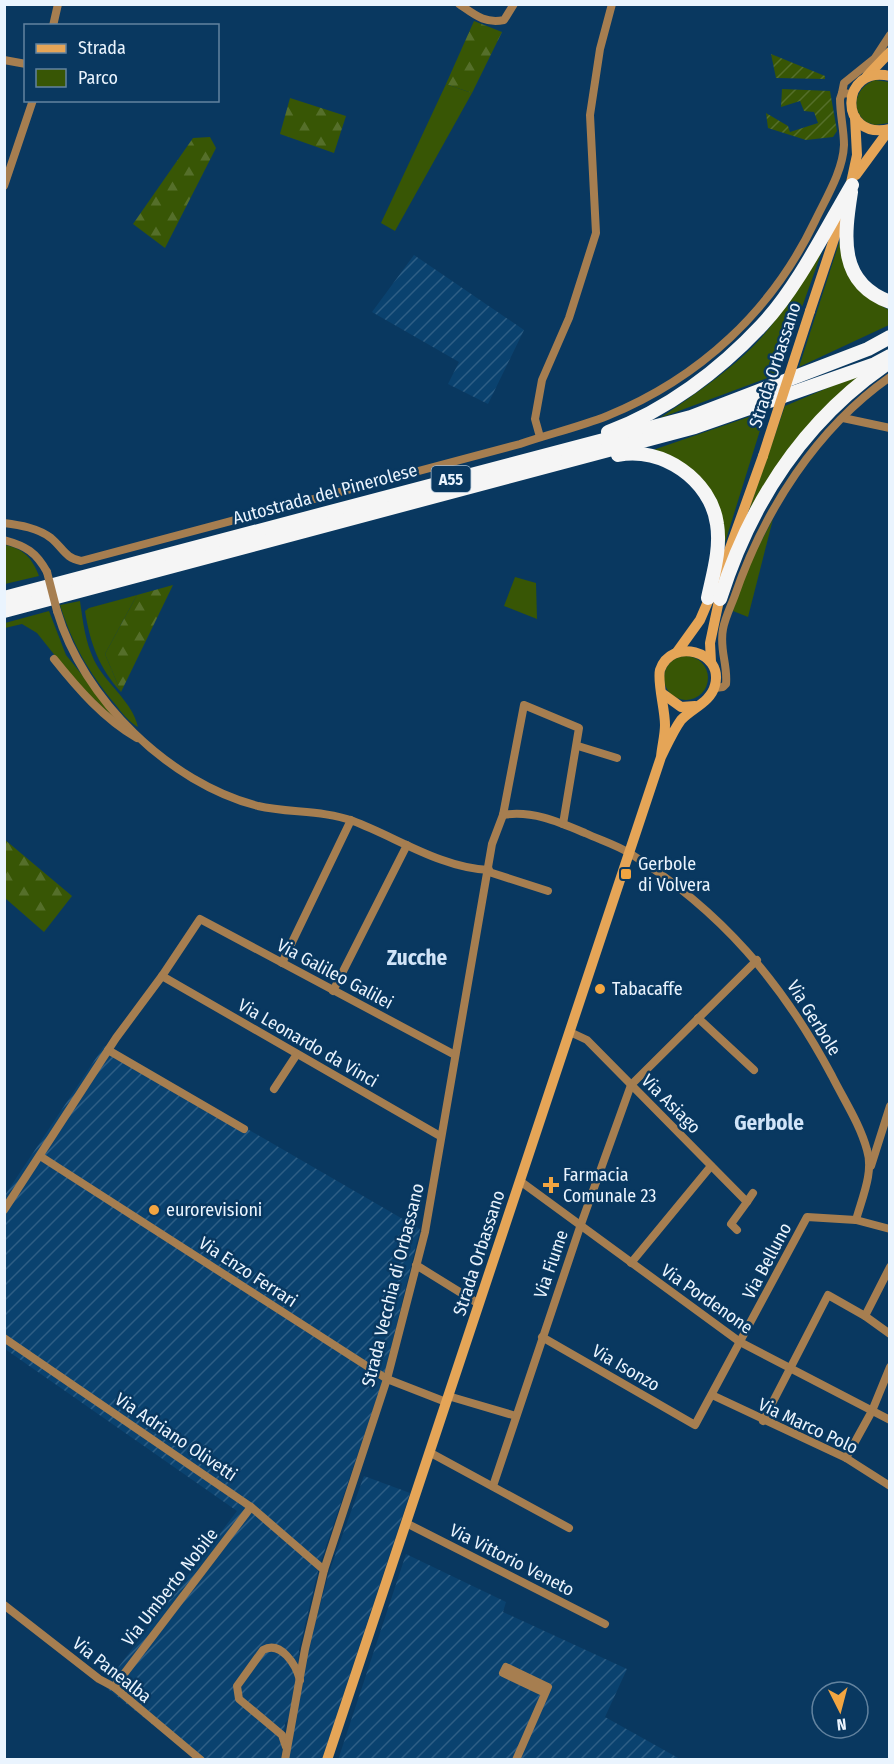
<svg xmlns="http://www.w3.org/2000/svg" width="894" height="1764" viewBox="0 0 894 1764" font-family="'Fira Sans Condensed',sans-serif">
<style>
.industrial{fill:url(#industrial-furrows)}
.green{fill:#385605}
.forest{fill:url(#forest-firs)}
.garden{fill:url(#garden-furrows)}
.lines{fill:none;stroke-linecap:round;stroke-linejoin:round}
.minor{stroke:#a67e50;stroke-width:8}
.secondary{stroke:#e5a557;stroke-width:10}
.motorway{stroke:#f5f5f5;stroke-width:14}
.minor-bridge{stroke:#a67e50;stroke-width:8}
.secondary-bridge{stroke:#e5a557;stroke-width:10}
.poi-dot{fill:#f2a541;stroke:#093860;stroke-width:2}
.labels{text-anchor:middle;stroke-width:5;stroke-linejoin:round;paint-order:stroke}
.shield{fill:#093860;stroke:#a6bccf;stroke-width:1.5}
.shield-label{font-size:16px;font-weight:bold;fill:#eaf4fe}
.street-label{font-size:18px;fill:#eaf4fe;stroke:#093860}
.poi-label{font-size:18px;fill:#eaf4fe;stroke:#093860;text-anchor:start}
.quarter-label{font-size:21px;font-weight:bold;fill:#d1e4f8;stroke:#093860}
</style>
<defs>
<pattern id="industrial-furrows" width="10" height="10" patternUnits="userSpaceOnUse" patternTransform="scale(1.5)"><rect width="10" height="10" fill="#0a426f"/><path d="M-1 1l2-2M0 10L10 0M9 11l2-2" fill="none" stroke="#2e5e85"/></pattern>
<pattern id="forest-firs" width="22" height="20" patternUnits="userSpaceOnUse" patternTransform="scale(1.5)"><rect width="22" height="20" fill="#385605"/><path d="M5 1l3.5 6h-7zM16 11l3.5 6h-7z" fill="#556f2a"/></pattern>
<pattern id="garden-furrows" width="10" height="10" patternUnits="userSpaceOnUse" patternTransform="scale(1.5)"><rect width="10" height="10" fill="#385605"/><path d="M-1 1l2-2M0 10L10 0M9 11l2-2" fill="none" stroke="#556f2a"/></pattern>
</defs>
<rect width="100%" height="100%" fill="#093860"/>
<g class="industrial">
<polygon points="414,255 524,330 488,404 448,384 459,362 372,312"/>
<polygon points="104,1046 420,1229 383,1380 319,1567 299,1650 297,1683 288,1720 285,1723 281,1759 196,1759 104,1686 237,1511 5,1349 5,1195"/>
<polygon points="364,1476 410,1493 322,1759 288,1760 307,1653 329,1572"/>
<polygon points="406,1554 506,1602 503,1612 627,1669 605,1717 680,1759 338,1760"/>
</g>
<g class="green">
<path d="M875,80L889,82V123L875,125L866,122C849,108 856,87 875,80Z"/>
<polygon points="446,84 472,93 395,231 381,223"/>
<path d="M840,240C853,282 849,288 889,310V325L799,367Z"/>
<path d="M825,243L778,374L660,418C702,389 747,360 777,318C794,294 809,268 825,243Z"/>
<path d="M858,375L860,376C808,424 779,456 746,519L785,406Z"/>
<polygon points="766,411 723,549 711,496 650,451"/>
<polygon points="773,519 748,617 733,611 746,570"/>
<path d="M5,545C24,549 32,558 39,576L5,584Z"/>
<polygon points="515,577 536,583 537,619 504,606"/>
<path d="M137,595L105,654L121,692C99,668 90,643 85,611L89,608Z"/>
<path d="M80,601C83,622 85,641 94,660C105,683 133,702 138,727C130,723 121,712 115,704C89,673 72,643 60,605Z"/>
<polygon points="49,611 66,655 117,718 116,720 76,682 37,633 22,624 5,628 5,623"/>
<circle cx="686" cy="678" r="22"/>
</g>
<g class="forest">
<polygon points="474,21 502,32 472,93 446,84"/>
<polygon points="290,98 346,116 334,153 280,134"/>
<polygon points="210,137 216,148 165,248 133,224 193,138"/>
<polygon points="173,585 121,692 105,654 137,595"/>
<polygon points="4,839 72,896 44,932 5,898"/>
</g>
<g class="garden">
<polygon points="771,54 825,76 825,79 776,78"/>
<polygon points="782,89 830,91 837,131 833,137 806,140 768,128 766,113 788,126 790,132 818,123 814,112 804,111 800,101 781,107"/>
</g>
<g class="lines">
<g class="minor">
<path d="M459,4C475,15 485,24 504,20L514,4"/>
<polyline points="53,26 58,4"/>
<polyline points="4,60 26,64"/>
<polyline points="842,93 844,83 875,58 890,35"/>
<polyline points="4,186 33,100"/>
<polyline points="843,418 890,428"/>
<polyline points="540,437 535,419 542,380 569,318 596,233 590,115 600,49 612,4"/>
<path d="M4,523C20,525 38,528 51,538C63,548 65,558 81,561L520,444C549,434 579,427 607,416C700,378 772,311 815,221C826,198 843,171 844,145C844,130 840,114 840,99L842,93L852,94"/>
<path d="M4,540C26,546 36,552 47,572"/>
<path d="M57,611C83,699 169,783 258,806C289,813 323,810 353,821C396,837 441,868 489,870"/>
<path d="M54,659C78,689 104,719 137,738"/>
<path d="M715,688L723,687L726,684C728,665 719,649 723,629C725,618 731,606 735,595C764,511 816,429 890,377"/>
<polyline points="578,746 617,758"/>
<path d="M503,815C532,810 559,822 585,833C600,840 617,845 631,854C721,911 782,982 832,1076C844,1100 860,1124 867,1150C874,1172 862,1198 856,1220"/>
<polyline points="489,872 548,891"/>
<polyline points="282,963 351,820"/>
<polyline points="162,976 440,1136"/>
<polyline points="333,991 407,845"/>
<polyline points="698,1018 754,1070"/>
<polyline points="570,1032 587,1040 747,1202 753,1193"/>
<polyline points="108,1050 244,1129"/>
<polyline points="274,1089 297,1054"/>
<polyline points="40,1156 387,1379 446,1402"/>
<polyline points="871,1166 890,1106"/>
<polyline points="520,1181 740,1342 890,1420"/>
<polyline points="4,1210 116,1038 162,976 200,919 455,1055"/>
<polyline points="737,1230 731,1224 747,1202"/>
<polyline points="631,1263 711,1166"/>
<polyline points="416,1265 479,1304"/>
<polyline points="865,1316 890,1334"/>
<polyline points="542,1337 695,1425 807,1217 856,1220 890,1229"/>
<polyline points="4,1338 251,1507 324,1570"/>
<polyline points="712,1395 846,1458 890,1486"/>
<polyline points="448,1396 516,1416"/>
<polyline points="763,1421 828,1295 865,1316 890,1267"/>
<polyline points="429,1452 569,1528"/>
<polyline points="846,1458 872,1411 890,1367"/>
<polyline points="493,1486 580,1227 631,1085 757,960"/>
<polyline points="406,1523 605,1624"/>
<polyline points="4,1605 99,1679 114,1687 201,1760"/>
<polyline points="114,1687 251,1507"/>
<path d="M286,1747L282,1735L239,1699L237,1686L263,1650C281,1640 296,1665 300,1680"/>
<polyline points="285,1760 305,1649 324,1570 387,1379 425,1232 492,844 503,815 524,705 579,728 563,824"/>
<polyline points="516,1760 548,1687 506,1667 503,1673 545,1693"/>
</g>
<g class="secondary">
<polyline points="867,76 890,52"/>
<path d="M890,76C840,64 837,141 890,129"/>
<polyline points="856,175 889,130"/>
<polyline points="849,192 857,155 855,117"/>
<polyline points="810,311 845,206"/>
<polyline points="677,652 700,620 725,562 763,456"/>
<polyline points="711,662 710,643 721,591"/>
<polyline points="663,694 681,707 695,706"/>
<path d="M327,1760L661,757C667,745 673,731 681,720C692,708 711,702 715,685C724,651 671,637 660,670C657,682 665,709 665,725C665,735 662,746 661,757"/>
</g>
<g class="motorway">
<path d="M851,192C844,237 838,283 890,302"/>
<path d="M608,432C666,411 720,370 762,325C797,288 826,229 852,185"/>
<path d="M618,455C662,446 711,480 717,524C721,549 713,574 708,598"/>
<polyline points="4,598 691,417 868,349 890,337"/>
<path d="M720,599C750,504 803,422 885,365"/>
<polyline points="4,611 695,427 875,364 890,356"/>
</g>
<polyline class="minor-bridge" points="47,572 57,611"/>
<polyline class="secondary-bridge" points="763,456 810,311"/>
</g>
<g class="poi-dot">
<rect x="620" y="868" width="12" height="12" rx="3"/>
<circle cx="600" cy="989" r="6"/>
<path d="M548 1176h6v6h6v6h-6v6h-6v-6h-6v-6h6z"/>
<circle cx="154" cy="1210" r="6"/>
</g>
<g class="labels">
<rect class="shield" x="431.5" y="466" width="39" height="26" rx="4.5"/>
<g class="shield-label">
<text x="451" y="485">A55</text>
</g>
<g class="street-label">
<text transform="translate(775 365) rotate(-72)" y="6">Strada Orbassano</text>
<text transform="translate(325 494) rotate(-15)" y="6">Autostrada del Pinerolese</text>
<text transform="translate(335 974) rotate(28)" y="6">Via Galileo Galilei</text>
<text transform="translate(814 1018) rotate(58)" y="6">Via Gerbole</text>
<text transform="translate(308 1043) rotate(30)" y="6">Via Leonardo da Vinci</text>
<text transform="translate(671 1104) rotate(45)" y="6">Via Asiago</text>
<text transform="translate(479 1253) rotate(-72)" y="6">Strada Orbassano</text>
<text transform="translate(767 1261) rotate(-62)" y="6">Via Belluno</text>
<text transform="translate(551 1264) rotate(-71)" y="6">Via Fiume</text>
<text transform="translate(248 1272) rotate(33)" y="6">Via Enzo Ferrari</text>
<text transform="translate(393 1285) rotate(-76)" y="6">Strada Vecchia di Orbassano</text>
<text transform="translate(707 1299) rotate(35)" y="6">Via Pordenone</text>
<text transform="translate(626 1368) rotate(30)" y="6">Via Isonzo</text>
<text transform="translate(808 1426) rotate(25)" y="6">Via Marco Polo</text>
<text transform="translate(176 1437) rotate(34)" y="6">Via Adriano Olivetti</text>
<text transform="translate(512 1560) rotate(27)" y="6">Via Vittorio Veneto</text>
<text transform="translate(170 1587) rotate(-52)" y="6">Via Umberto Nobile</text>
<text transform="translate(112 1670) rotate(38)" y="6">Via Panealba</text>
</g>
<g class="poi-label">
<text x="638" y="870">Gerbole<tspan x="638" dy="21">di Volvera</tspan></text>
<text x="612" y="995">Tabacaffe</text>
<text x="563" y="1181">Farmacia<tspan x="563" dy="21">Comunale 23</tspan></text>
<text x="166" y="1216">eurorevisioni</text>
</g>
<g class="quarter-label">
<text x="417" y="965">Zucche</text>
<text x="769" y="1130">Gerbole</text>
</g>
</g>
<rect width="894" height="1764" fill="none" stroke="#eaf4fe" stroke-width="12"/>
<rect x="24" y="24" width="195" height="78" fill="#093860" stroke="#63839f" stroke-width="1.5"/>
<rect x="36" y="44" width="30" height="9" fill="#e5a557" stroke="#63839f" stroke-width="1.5"/>
<text x="78" y="54" font-size="18" fill="#eaf4fe">Strada</text>
<rect x="36" y="69" width="30" height="18" fill="#385605" stroke="#63839f" stroke-width="1.5"/>
<text x="78" y="84" font-size="18" fill="#eaf4fe">Parco</text>
<g transform="translate(840 1710) rotate(174)"><circle r="28" fill="#093860" stroke="#63839f" stroke-width="1.5"/>
<path d="M0-4.5L10 22L0 15L-10 22Z" fill="#f2a541"/>
<text y="-9" font-size="16" font-weight="bold" text-anchor="middle" fill="#eaf4fe">N</text>
</g>
</svg>
